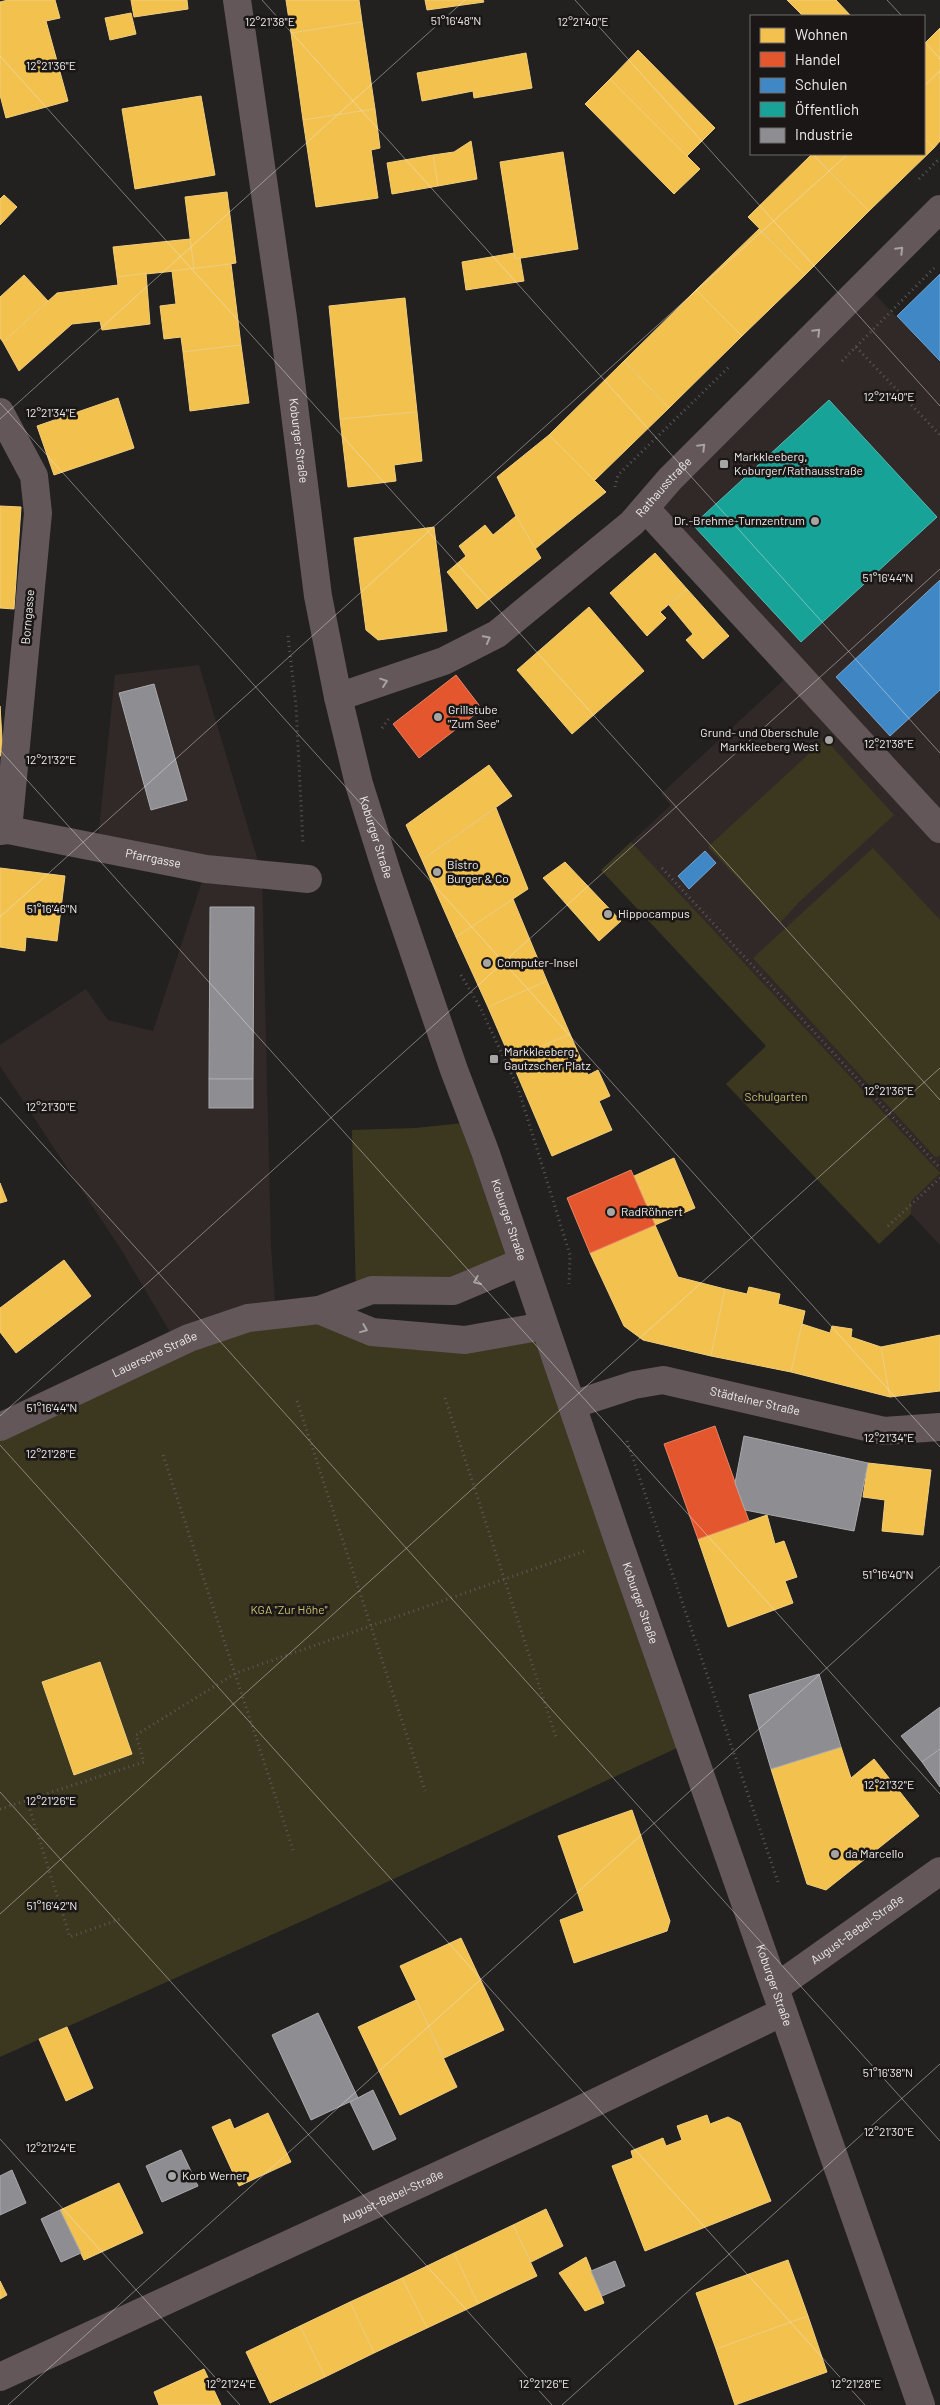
<svg xmlns="http://www.w3.org/2000/svg" width="940" height="2405" viewBox="0 0 940 2405" font-family="Barlow,sans-serif">
<style>
.built{fill:#312927}
.green{fill:#3b381f}
.homes{fill:#f2c14e;stroke:#f1ce7d}
.shops{fill:#e4572e;stroke:#e78467}
.schools{fill:#3f88c5;stroke:#74a6d0}
.public{fill:#17a398;stroke:#58b9b1}
.industry{fill:#8d8d92;stroke:#aaaaad}
.lines{fill:none;stroke-linecap:round;stroke-linejoin:round}
.path{stroke:#5e5757;stroke-width:3;stroke-dasharray:1 4;stroke-linecap:butt}
.minor{stroke:#635759;stroke-width:28}
.major{stroke:#63575a;stroke-width:28}
.oneway{stroke:#a8a2a2}
.ticks{fill:none;stroke:#eeeceb;stroke-width:1;stroke-opacity:0.45}
.poi-dot{fill:#a7a5a4;stroke:#1a1716;stroke-width:2}
.labels{text-anchor:middle;stroke-width:5;stroke-linejoin:round;paint-order:stroke}
.street-label{font-size:12px;fill:#eeeceb;stroke:#1a1716}
.poi-label{font-size:12px;fill:#eeeceb;stroke:#1a1716;text-anchor:start}
.park-label{font-size:12px;fill:#c9c171;stroke:#1a1716}
.ticks-label{font-size:12px;text-anchor:middle;fill:#eeeceb;stroke:#1a1716;stroke-width:5;stroke-linejoin:round;paint-order:stroke}
</style>
<rect width="100%" height="100%" fill="#222120"/>
<g class="built">
<polygon points="865,284 940,362 940,1245 911,1214 879,1244 726,1084 766,1046 601,870 671,805 661,794 793,671 645,508"/>
<polygon points="199,665 262,874 271,1246 276,1314 177,1344 122,1251 0,1066 0,1045 86,989 108,1020 153,1031 206,869 97,848 115,675"/>
</g>
<g class="green">
<polygon points="825,739 894,815 799,902 780,923 708,847"/>
<polygon points="631,842 940,1173 911,1201 911,1214 879,1244 726,1084 766,1046 601,870"/>
<polygon points="873,848 940,920 940,1155 936,1158 753,958"/>
<polygon points="474,1122 522,1262 453,1291 356,1296 352,1130 415,1128"/>
<polygon points="276,1314 372,1332 544,1326 690,1742 309,1918 0,2057 0,1427"/>
</g>
<g class="homes">
<polygon points="8,0 55,0 60,18 46,21 68,101 6,118 0,95 0,2"/>
<polygon points="131,0 187,0 188,9 134,17"/>
<polygon points="286,0 359,0 362,22 291,33"/>
<polygon points="425,0 483,0 484,2 427,10"/>
<polygon points="787,0 836,0 851,16 803,16"/>
<polygon points="131,13 136,34 110,40 105,18"/>
<polygon points="362,22 375,109 303,120 291,33"/>
<polygon points="940,28 940,141 934,148 924,138 924,44"/>
<polygon points="638,50 715,128 687,156 610,79"/>
<polygon points="526,53 532,88 474,98 473,91 422,101 417,73"/>
<polygon points="610,79 700,169 674,194 585,104"/>
<polygon points="201,96 215,175 135,189 122,109"/>
<polygon points="375,109 380,148 371,150 378,198 316,207 303,120"/>
<polygon points="924,138 934,148 869,211 813,154 924,154"/>
<polygon points="471,141 477,179 438,186 433,155 454,152"/>
<polygon points="563,152 578,249 515,259 500,162"/>
<polygon points="812,154 869,211 805,275 748,217"/>
<polygon points="433,155 438,186 392,194 387,163"/>
<polygon points="227,192 236,263 194,269 185,197"/>
<polygon points="4,195 17,207 0,225 0,199"/>
<polygon points="759,229 805,275 742,336 696,290"/>
<polygon points="190,239 194,269 117,277 113,247"/>
<polygon points="514,253 515,259 520,258 524,281 466,290 462,262"/>
<polygon points="231,264 241,345 183,352 181,337 164,339 160,306 176,304 172,271"/>
<polygon points="146,273 150,324 102,330 100,321 72,324 19,371 3,342 57,293 118,285 117,277"/>
<polygon points="24,275 48,301 3,342 0,338 0,297"/>
<polygon points="696,290 742,336 669,408 624,361"/>
<polygon points="405,298 417,412 340,419 329,306"/>
<polygon points="241,345 249,403 190,411 183,352"/>
<polygon points="624,361 669,408 594,481 549,435"/>
<polygon points="118,398 134,448 54,475 37,426"/>
<polygon points="417,412 422,461 394,465 396,481 348,487 340,419"/>
<polygon points="549,435 606,492 535,549 516,516 497,477"/>
<polygon points="0,506 21,507 14,609 0,608"/>
<polygon points="516,516 541,558 477,609 447,572 466,556 459,546 485,525 493,535"/>
<polygon points="434,527 447,631 378,640 366,630 354,538"/>
<polygon points="655,553 687,589 660,612 666,618 647,636 610,593"/>
<polygon points="687,589 729,636 703,659 686,640 693,634 669,605"/>
<polygon points="589,607 644,671 572,734 517,670"/>
<polygon points="0,706 3,755 0,756"/>
<polygon points="489,765 512,796 422,860 406,825"/>
<polygon points="496,808 528,889 456,937 422,860"/>
<polygon points="565,862 621,921 599,941 543,878"/>
<polygon points="0,868 65,876 57,941 26,937 25,951 0,947"/>
<polygon points="513,899 547,981 488,1007 456,937"/>
<polygon points="547,981 570,1034 511,1060 488,1007"/>
<polygon points="570,1034 588,1075 598,1070 610,1096 599,1101 612,1130 552,1156 511,1060"/>
<polygon points="674,1158 695,1208 655,1225 634,1176"/>
<polygon points="0,1183 7,1201 0,1203"/>
<polygon points="655,1225 678,1277 725,1289 711,1356 643,1340 624,1326 590,1253"/>
<polygon points="64,1260 91,1296 16,1353 0,1332 0,1308"/>
<polygon points="749,1287 780,1294 778,1304 805,1311 791,1372 711,1356 725,1289 747,1294"/>
<polygon points="802,1324 830,1333 832,1326 852,1329 851,1337 881,1347 890,1397 791,1372"/>
<polygon points="940,1335 940,1391 890,1397 881,1347"/>
<polygon points="868,1463 931,1470 923,1535 882,1531 885,1500 863,1497"/>
<polygon points="767,1515 775,1544 784,1541 797,1577 785,1581 793,1603 728,1627 698,1539"/>
<polygon points="100,1662 132,1754 74,1775 42,1682"/>
<polygon points="841,1747 851,1778 874,1759 919,1816 826,1890 807,1884 771,1769"/>
<polygon points="632,1810 670,1921 667,1931 574,1963 560,1920 584,1911 558,1836"/>
<polygon points="461,1938 504,2030 444,2058 400,1966"/>
<polygon points="416,2000 457,2087 400,2115 358,2027"/>
<polygon points="67,2027 93,2088 66,2101 39,2039"/>
<polygon points="268,2113 291,2162 239,2186 212,2127 230,2119 234,2129"/>
<polygon points="707,2115 710,2124 728,2117 740,2123 771,2201 645,2251 612,2166 633,2158 631,2151 663,2138 666,2146 682,2140 677,2126"/>
<polygon points="119,2183 143,2233 84,2260 60,2210"/>
<polygon points="546,2209 563,2246 531,2262 513,2225"/>
<polygon points="513,2225 537,2276 478,2304 454,2253"/>
<polygon points="454,2253 478,2304 427,2328 402,2278"/>
<polygon points="586,2257 604,2303 585,2311 559,2273"/>
<polygon points="788,2260 808,2316 716,2349 696,2293"/>
<polygon points="402,2278 427,2328 374,2353 350,2302"/>
<polygon points="0,2281 7,2295 0,2299"/>
<polygon points="350,2302 374,2353 325,2377 300,2326"/>
<polygon points="808,2316 827,2372 735,2405 716,2349"/>
<polygon points="300,2326 325,2377 270,2403 246,2352"/>
<polygon points="204,2369 221,2405 159,2405 154,2392"/>
</g>
<g class="shops">
<polygon points="456,675 482,709 419,758 393,724"/>
<polygon points="631,1170 655,1225 590,1253 567,1198"/>
<polygon points="715,1426 749,1521 698,1539 664,1444"/>
</g>
<g class="schools">
<polygon points="940,274 940,361 897,316"/>
<polygon points="940,580 940,690 890,736 836,677"/>
<polygon points="705,851 716,863 689,889 678,876"/>
</g>
<polygon class="public" points="829,400 937,517 801,642 693,525"/>
<g class="industry">
<polygon points="154,684 187,800 151,810 119,693"/>
<polygon points="210,907 254,907 253,1079 209,1079"/>
<rect x="209" y="1079" width="44" height="29"/>
<polygon points="744,1436 868,1463 854,1531 745,1510 735,1483"/>
<polygon points="819,1674 841,1747 771,1769 749,1695"/>
<polygon points="940,1707 940,1749 922,1762 901,1736"/>
<polygon points="940,1749 940,1787 922,1762"/>
<polygon points="318,2013 358,2098 311,2120 272,2035"/>
<polygon points="373,2090 396,2139 373,2150 350,2102"/>
<polygon points="181,2150 198,2186 162,2202 146,2166"/>
<polygon points="12,2170 26,2203 0,2215 0,2176"/>
<polygon points="60,2210 81,2253 61,2262 41,2219"/>
<polygon points="615,2261 625,2286 602,2296 591,2271"/>
</g>
<g class="lines">
<g class="path">
<polyline points="919,179 940,158"/>
<polyline points="856,347 940,435"/>
<polyline points="842,361 934,268"/>
<polyline points="615,487 618,475 730,366"/>
<polyline points="288,636 296,706 303,844"/>
<polyline points="382,728 390,717"/>
<polyline points="662,868 940,1168"/>
<polyline points="461,975 480,1007 518,1088 570,1255 569,1284"/>
<polyline points="888,1226 940,1178"/>
<polyline points="445,1398 557,1740"/>
<polyline points="297,1401 425,1791"/>
<polyline points="627,1441 778,1882"/>
<polyline points="163,1455 293,1850"/>
<polyline points="27,1800 70,1937 123,1918"/>
<polyline points="0,1809 144,1762 136,1735 236,1673 585,1551"/>
</g>
<g class="minor">
<polyline points="0,412 34,476 38,513 8,830"/>
<polyline points="645,508 940,829"/>
<path id="s1" d="M338,697L444,661L497,634L632,523L670,479L940,209"/>
<path id="s2" d="M0,831L8,830L206,869L308,879"/>
<polyline points="319,1310 372,1332 465,1340 544,1326"/>
<path id="s3" d="M572,1405L634,1385L663,1380L884,1431L940,1427"/>
<path id="s4" d="M0,1427L189,1338L248,1318L319,1310L372,1290L453,1291L522,1262"/>
<path id="s5" d="M775,1988L940,1871"/>
<path id="s6" d="M0,2377L561,2119L783,2012"/>
</g>
<path class="major" id="s7" d="M237,0L283,318L318,596L338,697L359,784L388,876L454,1070L485,1151L618,1540L921,2405"/>
</g>
<defs><path id="oneway-chevron" d="M-2-3.5L2.5 0L-2 3.5" fill="none" stroke-width="1.6" stroke-linecap="round" stroke-linejoin="round" transform="scale(1.25)"/></defs>
<g class="oneway">
<use href="#oneway-chevron" transform="translate(900 250) rotate(-45)"/>
<use href="#oneway-chevron" transform="translate(817 332) rotate(-45)"/>
<use href="#oneway-chevron" transform="translate(702 447) rotate(-45)"/>
<use href="#oneway-chevron" transform="translate(487 639) rotate(-28)"/>
<use href="#oneway-chevron" transform="translate(384 682) rotate(-19)"/>
<use href="#oneway-chevron" transform="translate(477 1281) rotate(157)"/>
<use href="#oneway-chevron" transform="translate(364 1329) rotate(22)"/>
</g>
<path class="ticks" d="M262,0L940,753M575,0L940,406M887,0L902,16M924,41L940,59M0,56L940,1100M924,86L940,71M0,403L940,1447M0,419L465,0M0,750L940,1794M0,917L848,154M0,1097L940,2141M0,1416L940,569M0,1445L865,2405M0,1792L552,2405M0,1914L940,1068M0,2139L240,2405M8,2405L940,1566M562,2405L940,2064"/>
<g class="poi-dot">
<rect x="719" y="459" width="10" height="10" rx="2.5"/>
<circle cx="815" cy="521" r="5"/>
<circle cx="438" cy="717" r="5"/>
<circle cx="829" cy="740" r="5"/>
<circle cx="437" cy="872" r="5"/>
<circle cx="608" cy="914" r="5"/>
<circle cx="487" cy="963" r="5"/>
<rect x="489" y="1054" width="10" height="10" rx="2.5"/>
<circle cx="611" cy="1212" r="5"/>
<circle cx="835" cy="1854" r="5"/>
<circle cx="172" cy="2176" r="5"/>
</g>
<g class="labels">
<g class="street-label">
<text dy="4" stroke="none"><textPath href="#s7" startOffset="445">Koburger Straße</textPath></text>
<text dy="4" stroke="none"><textPath href="#s1" startOffset="394">Rathausstraße</textPath></text>
<text transform="translate(28 617) rotate(-85)" y="4">Borngasse</text>
<text dy="4" stroke="none"><textPath href="#s7" startOffset="850">Koburger Straße</textPath></text>
<text dy="4" stroke="none"><textPath href="#s2" startOffset="156">Pfarrgasse</textPath></text>
<text dy="4" stroke="none"><textPath href="#s7" startOffset="1255">Koburger Straße</textPath></text>
<text dy="4" stroke="none"><textPath href="#s4" startOffset="171">Lauersche Straße</textPath></text>
<text dy="4" stroke="none"><textPath href="#s3" startOffset="189">Städtelner Straße</textPath></text>
<text dy="4" stroke="none"><textPath href="#s7" startOffset="1660">Koburger Straße</textPath></text>
<text dy="4" stroke="none"><textPath href="#s5" startOffset="101">August-Bebel-Straße</textPath></text>
<text dy="4" stroke="none"><textPath href="#s7" startOffset="2065">Koburger Straße</textPath></text>
<text dy="4" stroke="none"><textPath href="#s6" startOffset="432">August-Bebel-Straße</textPath></text>
</g>
<g class="poi-label">
<text x="734" y="461">Markkleeberg,<tspan x="734" dy="14">Koburger/Rathausstraße</tspan></text>
<text x="805" y="525" text-anchor="end">Dr.-Brehme-Turnzentrum</text>
<text x="448" y="714">Grillstube<tspan x="448" dy="14">"Zum See"</tspan></text>
<text x="819" y="737" text-anchor="end">Grund- und Oberschule<tspan x="819" dy="14">Markkleeberg West</tspan></text>
<text x="447" y="869">Bistro<tspan x="447" dy="14">Burger &amp; Co</tspan></text>
<text x="618" y="918">Hippocampus</text>
<text x="497" y="967">Computer-Insel</text>
<text x="504" y="1056">Markkleeberg,<tspan x="504" dy="14">Gautzscher Platz</tspan></text>
<text x="621" y="1216">RadRöhnert</text>
<text x="845" y="1858">da Marcello</text>
<text x="182" y="2180">Korb Werner</text>
</g>
<g class="park-label">
<text x="776" y="1101">Schulgarten</text>
<text x="289" y="1614">KGA "Zur Höhe"</text>
</g>
</g>
<g class="ticks-label">
<text x="456" y="25">51°16'48"N</text>
<text x="270" y="26">12°21'38"E</text>
<text x="583" y="26">12°21'40"E</text>
<text x="51" y="70">12°21'36"E</text>
<text x="889" y="401">12°21'40"E</text>
<text x="51" y="417">12°21'34"E</text>
<text x="888" y="582">51°16'44"N</text>
<text x="889" y="748">12°21'38"E</text>
<text x="51" y="764">12°21'32"E</text>
<text x="52" y="913">51°16'46"N</text>
<text x="889" y="1095">12°21'36"E</text>
<text x="51" y="1111">12°21'30"E</text>
<text x="52" y="1412">51°16'44"N</text>
<text x="889" y="1442">12°21'34"E</text>
<text x="51" y="1458">12°21'28"E</text>
<text x="888" y="1579">51°16'40"N</text>
<text x="889" y="1789">12°21'32"E</text>
<text x="51" y="1805">12°21'26"E</text>
<text x="52" y="1910">51°16'42"N</text>
<text x="888" y="2077">51°16'38"N</text>
<text x="889" y="2136">12°21'30"E</text>
<text x="51" y="2152">12°21'24"E</text>
<text x="231" y="2388">12°21'24"E</text>
<text x="544" y="2388">12°21'26"E</text>
<text x="856" y="2388">12°21'28"E</text>
</g>
<rect x="750" y="15" width="175" height="140" fill="#1a1716" stroke="#6f6c6b"/>
<rect x="760" y="28" width="25" height="15" fill="#f2c14e" stroke="#6f6c6b"/>
<text x="795" y="40" font-size="15" fill="#eeeceb">Wohnen</text>
<rect x="760" y="52" width="25" height="15" fill="#e4572e" stroke="#6f6c6b"/>
<text x="795" y="65" font-size="15" fill="#eeeceb">Handel</text>
<rect x="760" y="78" width="25" height="15" fill="#3f88c5" stroke="#6f6c6b"/>
<text x="795" y="90" font-size="15" fill="#eeeceb">Schulen</text>
<rect x="760" y="102" width="25" height="15" fill="#17a398" stroke="#6f6c6b"/>
<text x="795" y="115" font-size="15" fill="#eeeceb">Öffentlich</text>
<rect x="760" y="128" width="25" height="15" fill="#8d8d92" stroke="#6f6c6b"/>
<text x="795" y="140" font-size="15" fill="#eeeceb">Industrie</text>
</svg>
